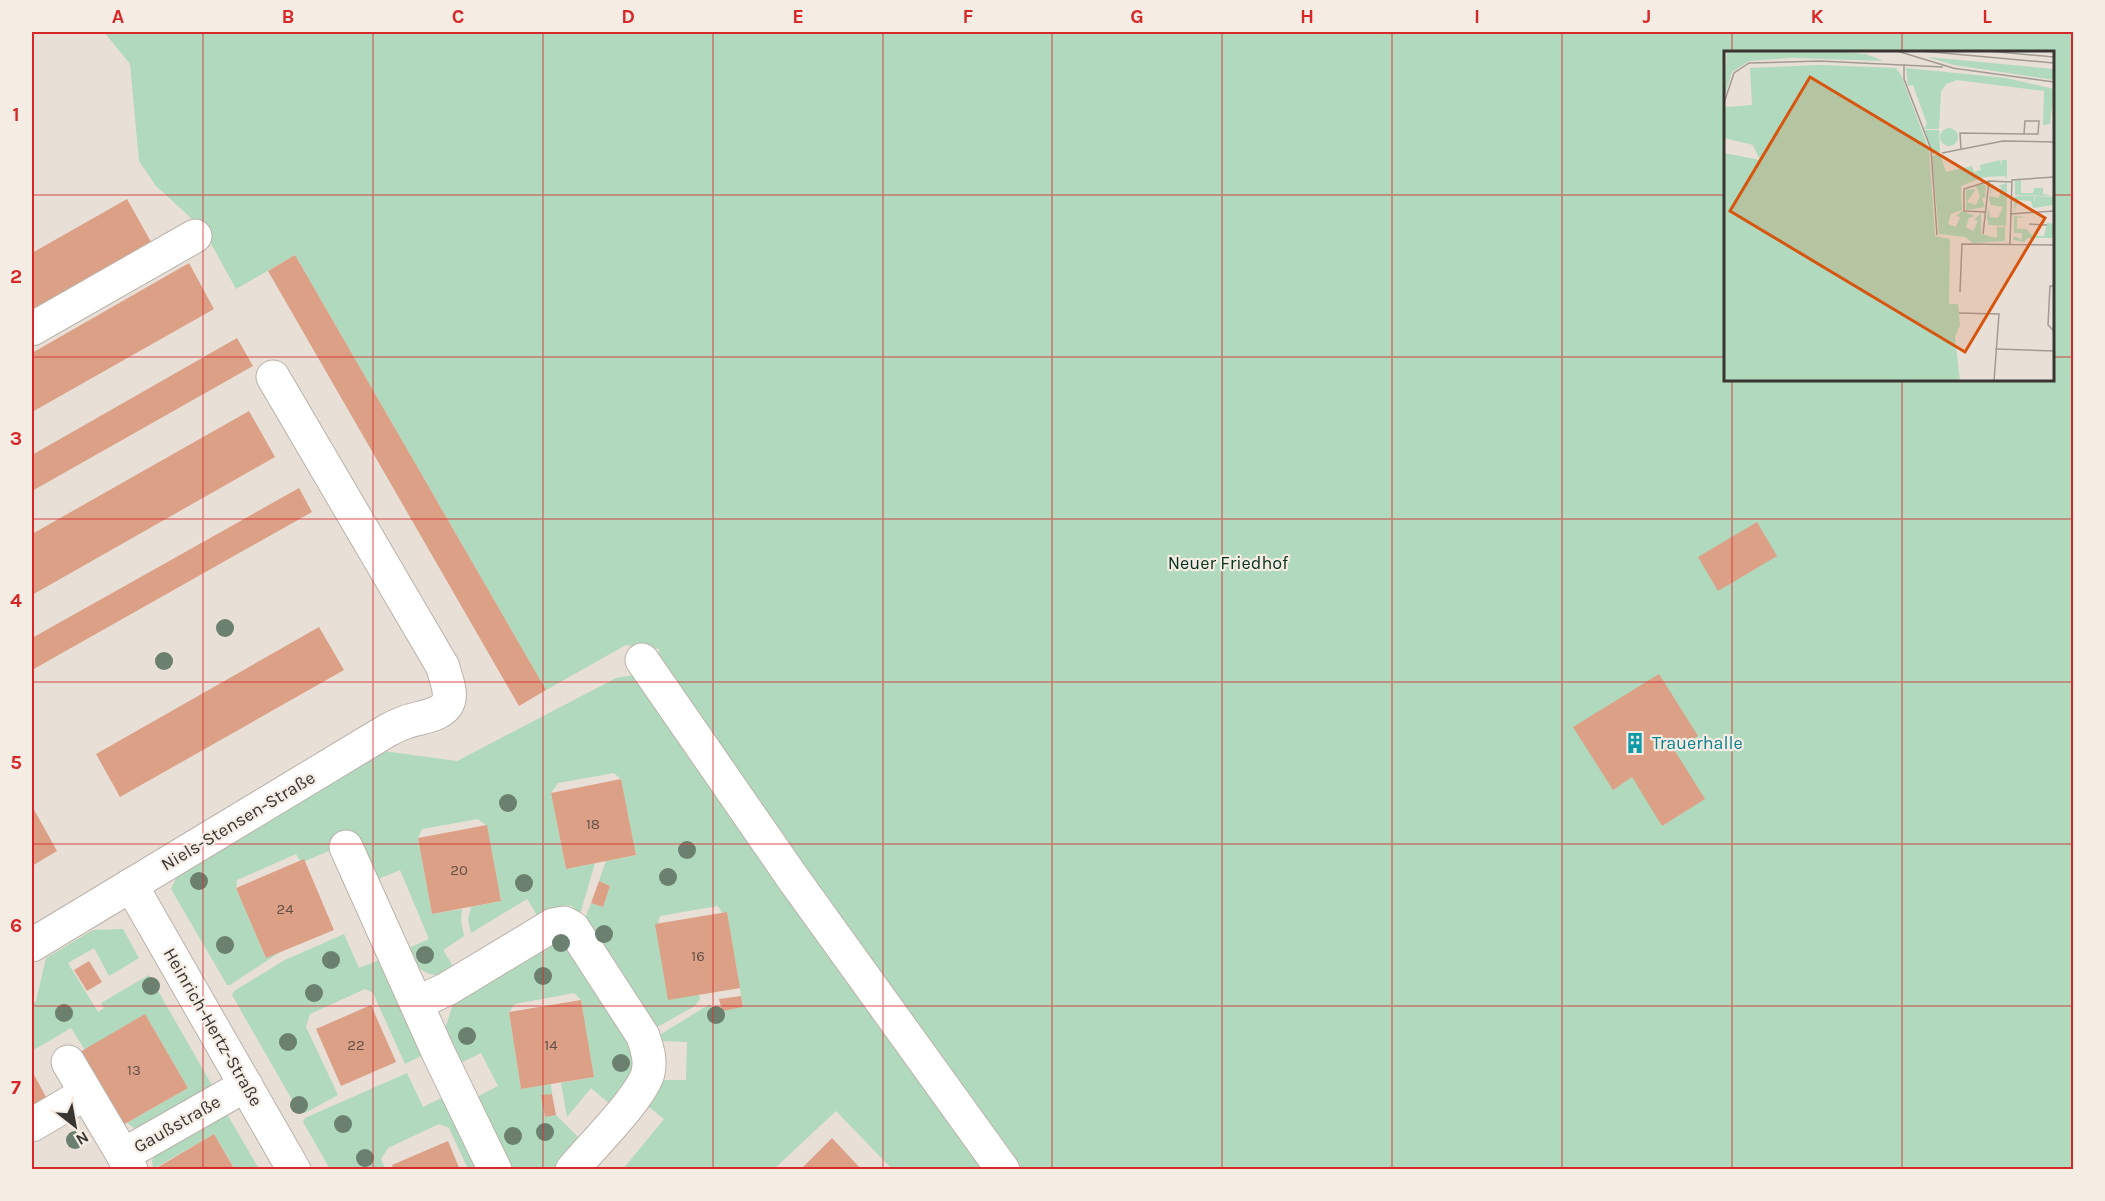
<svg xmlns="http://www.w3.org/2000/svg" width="2105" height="1201" viewBox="0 0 2105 1201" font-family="Karla,sans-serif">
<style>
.green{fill:#b0d9bd;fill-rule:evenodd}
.building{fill:#dca087}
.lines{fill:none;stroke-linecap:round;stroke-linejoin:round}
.minor-casing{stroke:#bbb2a9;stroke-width:35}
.minor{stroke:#fff;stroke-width:33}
.tree{fill:#6b806f}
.grid{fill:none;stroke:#d62828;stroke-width:1.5;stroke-opacity:0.55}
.labels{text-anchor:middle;stroke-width:4.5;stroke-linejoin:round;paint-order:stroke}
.number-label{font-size:15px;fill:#625047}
.park-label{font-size:18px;fill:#05331b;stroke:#f5ece3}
.culture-label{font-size:18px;fill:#0d838f;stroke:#f5ece3;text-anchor:start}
.street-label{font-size:18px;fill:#393632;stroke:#f5ece3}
.inset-road{fill:none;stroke:#a29b94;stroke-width:1.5}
.view{fill:#d65610;fill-opacity:0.15;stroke:#d65610;stroke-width:3}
.inset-edge{fill:none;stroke:#393632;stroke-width:3}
.neatline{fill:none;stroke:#d62828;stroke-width:2}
.grid-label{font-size:20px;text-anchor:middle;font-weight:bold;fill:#d62828}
</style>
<rect width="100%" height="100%" fill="#e8dfd6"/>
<g class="green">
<path d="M104,32H2073V1169H1017L659,669V649L626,645L546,690L295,255L236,289L203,229L156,186L139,161L130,64ZM1726,52H2052V380H1726Z"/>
<path d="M634,675L985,1169H892L836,1111L774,1169H623L664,1119L644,1103L662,1080H686L687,1042L661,1041L658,1036L710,1004L712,1012L743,1007L727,912L722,913L718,906L660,916L658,924L699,995L700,999L695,1006L659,1026L652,1027L583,924L591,903L603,907L610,886L599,881L606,861L636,855L621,779L614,773L558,783L551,793L566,869L595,863L581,911L577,914L572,906L565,905L540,920L527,899L471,933L468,919L471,907L501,901L487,826L478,819L422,829L418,838L432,914L462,909L461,920L464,936L443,950L456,971C430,981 418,972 406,949L429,939L400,870L376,880L358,839L305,861H300L296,854L237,880L236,888L266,958L280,952L230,985H227L171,889L180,870L376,750L457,761L616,678Z"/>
<polygon points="123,929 139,958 109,976 94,948 68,963 98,1012 104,1008 101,1003 149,975 213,1087 142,1129 134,1128 127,1123 188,1088 145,1014 85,1050 71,1028 32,1051 32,1004 36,1001 46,958 93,930"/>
<polygon points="344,934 359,968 382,959 425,1054 405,1064 373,993 365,989 310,1014 306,1027 338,1095 305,1113 299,1112 232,995 234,991 285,960"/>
<polygon points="556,940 563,942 631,1043 633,1072 611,1105 591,1088 567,1117 561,1083 594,1077 581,1000 574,993 515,1004 509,1012 521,1089 551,1084 552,1094 541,1096 545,1117 556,1115 581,1140 556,1169 510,1169 475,1098 498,1086 481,1053 458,1064 443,1035 454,1001"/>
<polygon points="407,1073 423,1107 446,1096 478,1169 468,1169 449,1128 439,1124 388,1148 381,1159 385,1169 330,1169 303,1122 305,1118"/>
<polygon points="227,1114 259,1169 235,1169 214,1134 153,1169 152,1161 156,1154"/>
</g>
<g class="building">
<polygon points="127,199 155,249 32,319 32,253"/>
<polygon points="295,255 546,690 519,706 268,271"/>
<polygon points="189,263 214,309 32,412 32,353"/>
<polygon points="237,338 253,366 32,491 32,455"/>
<polygon points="249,411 275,457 32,595 32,534"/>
<polygon points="299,488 312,512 32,670 32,638"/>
<polygon points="1757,522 1777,556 1718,591 1698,557"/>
<polygon points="319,627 344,670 120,797 96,754"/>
<polygon points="1659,674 1698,736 1675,751 1705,799 1662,826 1632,777 1613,790 1573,727"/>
<polygon points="621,779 636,855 566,869 551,793"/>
<polygon points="32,806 57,851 32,866"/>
<polygon points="487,825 501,901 432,914 418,838"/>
<polygon points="304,859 334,930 266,958 236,888"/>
<polygon points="599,881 610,886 603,907 591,903"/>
<polygon points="727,912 740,988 668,1000 655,924"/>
<polygon points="89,961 102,982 87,991 74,970"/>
<polygon points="741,996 743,1007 722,1011 719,999"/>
<polygon points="581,1000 594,1077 521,1089 509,1012"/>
<polygon points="371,1005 396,1062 341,1086 316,1029"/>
<polygon points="145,1014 188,1088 123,1125 80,1052"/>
<polygon points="32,1071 46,1097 32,1105"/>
<polygon points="552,1094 556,1115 545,1117 541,1095"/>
<polygon points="214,1134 235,1170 153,1170"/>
<polygon points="832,1138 862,1170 800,1170"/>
<polygon points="448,1141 460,1170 394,1170 392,1165"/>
</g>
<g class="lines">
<defs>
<g id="minor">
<polyline points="32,329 195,236"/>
<polyline points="642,660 792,877 1003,1170"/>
<polyline points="346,847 438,1052 495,1170"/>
<polyline points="131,885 294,1170"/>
<path d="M32,945L388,730C394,727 400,724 406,722C419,717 446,716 449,699C451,689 445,677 443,667L273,377"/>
<path d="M417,1003L447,989L553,925L564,923L573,928L643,1036C647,1049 651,1059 648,1073C641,1098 590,1148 572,1170"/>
<polyline points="68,1062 123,1155"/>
<polyline points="32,1125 86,1093"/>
<polyline points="131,1170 123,1155 246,1085"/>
</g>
</defs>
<use href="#minor" class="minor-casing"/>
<use href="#minor" class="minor"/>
</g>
<g class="tree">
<circle cx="225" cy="628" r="9"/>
<circle cx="164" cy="661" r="9"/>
<circle cx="508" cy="803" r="9"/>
<circle cx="687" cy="850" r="9"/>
<circle cx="668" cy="877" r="9"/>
<circle cx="199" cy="881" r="9"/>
<circle cx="524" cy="883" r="9"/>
<circle cx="604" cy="934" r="9"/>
<circle cx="561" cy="943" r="9"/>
<circle cx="225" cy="945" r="9"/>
<circle cx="425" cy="955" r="9"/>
<circle cx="331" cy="960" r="9"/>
<circle cx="543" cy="976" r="9"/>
<circle cx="151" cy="986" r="9"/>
<circle cx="314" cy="993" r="9"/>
<circle cx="64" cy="1013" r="9"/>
<circle cx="716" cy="1015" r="9"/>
<circle cx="467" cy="1036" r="9"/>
<circle cx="288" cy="1042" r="9"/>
<circle cx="621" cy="1063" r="9"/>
<circle cx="299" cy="1105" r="9"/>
<circle cx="343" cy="1124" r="9"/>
<circle cx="545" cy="1132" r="9"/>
<circle cx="513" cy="1136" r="9"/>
<circle cx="75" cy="1140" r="9"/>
<circle cx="365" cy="1158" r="9"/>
</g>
<path class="grid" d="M203,32V1170M373,32V1170M543,32V1170M713,32V1170M883,32V1170M1052,32V1170M1222,32V1170M1392,32V1170M1562,32V1170M1732,32V52M1902,32V52M32,195H1726M2052,195H2074M32,357H1726M2052,357H2074M1732,380V1170M1902,380V1170M32,519H2074M32,682H2074M32,844H2074M32,1006H2074"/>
<defs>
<symbol id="building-bare" viewBox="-9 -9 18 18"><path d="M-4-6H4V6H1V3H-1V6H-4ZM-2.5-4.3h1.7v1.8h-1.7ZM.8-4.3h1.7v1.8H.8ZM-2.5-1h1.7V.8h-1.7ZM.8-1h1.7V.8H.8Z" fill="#0f9aa8" stroke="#f5ece3" stroke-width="2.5" paint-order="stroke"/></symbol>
</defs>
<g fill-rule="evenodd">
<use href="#building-bare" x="1620" y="728" width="30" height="30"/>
</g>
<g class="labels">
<g class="number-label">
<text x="593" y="829">18</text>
<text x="459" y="875">20</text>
<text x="285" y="914">24</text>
<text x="698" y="961">16</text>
<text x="356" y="1050">22</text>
<text x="551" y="1050">14</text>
<text x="134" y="1075">13</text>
</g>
<g class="park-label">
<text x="1228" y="569">Neuer Friedhof</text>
</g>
<g class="culture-label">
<text x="1652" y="749">Trauerhalle</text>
</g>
<g class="street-label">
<text transform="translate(238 821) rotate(-31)" y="6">Niels-Stensen-Straße</text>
<text transform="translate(213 1027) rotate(60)" y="6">Heinrich-Hertz-Straße</text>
<text transform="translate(177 1124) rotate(-30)" y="6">Gaußstraße</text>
</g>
</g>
<g transform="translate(1724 51)">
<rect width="330" height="330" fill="#e8dfd6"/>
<path d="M3,0H108L142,3L159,10L69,7L25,10L8,21L0,47ZM203,6L330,18V29L230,14ZM96,14L172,17L177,24L205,99L211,185L226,188L225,253H234L236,274L231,286L236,330H0V102L36,109L29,94L0,87V60L2,56L28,54L26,17ZM182,17L282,27L330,38L326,73L319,74L320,40L233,29L222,33L217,41L215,78H200L203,73L189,34L184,35ZM216 86a9 9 0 1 1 18 0a9 9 0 1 1-18 0ZM200,79H215L216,101L208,103ZM216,103L222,121L248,115L250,121L257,119L256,114L276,109L278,115V109H283V128L281,125L260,126L237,135L238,159L227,163L224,173L232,176L236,166L232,165L238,160L251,165L245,167L242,176L249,180L254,170L250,169L257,162V183L273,187V176H281V190L249,192L241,186L215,183L208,105ZM297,129V142H309L310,137H319V143L330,145L291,144V130ZM272,132L268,135L266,145L275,147L277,136L274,135L283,132L282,175L265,174L263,168L264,155L266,166L274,167L279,156L267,154L265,149L267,134ZM259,133L262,135L261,147H258L261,156L242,159V139L252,138L243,151L252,154L256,145L252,135ZM291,145H310L311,151V145L330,146V154L309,157L307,150L294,149L290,162ZM290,165L302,166L293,167V178H302L309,185H320L323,172L330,173V187H304L300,191L289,189L290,185L298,189V182H290Z" fill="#b0d9bd"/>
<path class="inset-road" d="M173,0L229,17M197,0L330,12M264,0L330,6M180,13V28L207,98L213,184M228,17L330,31M0,52L10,22L25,12L96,10L219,16M237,99L236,82L300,83H314L315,70H301L300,83M218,102L279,90L330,91M262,161L240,160V138L265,130L287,131M286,163L330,160M305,173L323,174M259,183L265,130M286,194L288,129L330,126M330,235H326L324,274L330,280M236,241L238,193L330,194M235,262L275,263L270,330M271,298L330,300"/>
<path class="view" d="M86,26L321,167L241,301L6,160Z"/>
<rect width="330" height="330" class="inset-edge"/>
</g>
<rect width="2105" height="1201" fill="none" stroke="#f5ece3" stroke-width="66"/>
<g transform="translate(75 1126) rotate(149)" stroke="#f5ece3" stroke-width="4.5" paint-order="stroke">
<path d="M0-4.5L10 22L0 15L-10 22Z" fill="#393632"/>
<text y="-9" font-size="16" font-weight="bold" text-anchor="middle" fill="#393632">N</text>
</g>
<rect x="33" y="33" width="2039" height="1135" class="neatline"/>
<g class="grid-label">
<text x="118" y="23">A</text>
<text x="288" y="23">B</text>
<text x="458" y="23">C</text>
<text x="628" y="23">D</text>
<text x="798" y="23">E</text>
<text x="968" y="23">F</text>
<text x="1137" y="23">G</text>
<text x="1307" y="23">H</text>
<text x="1477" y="23">I</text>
<text x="1647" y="23">J</text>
<text x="1817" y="23">K</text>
<text x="1987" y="23">L</text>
<text x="16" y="121">1</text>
<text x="16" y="283">2</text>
<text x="16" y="445">3</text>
<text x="16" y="607">4</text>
<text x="16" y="769">5</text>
<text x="16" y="932">6</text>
<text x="16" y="1094">7</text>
</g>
</svg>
